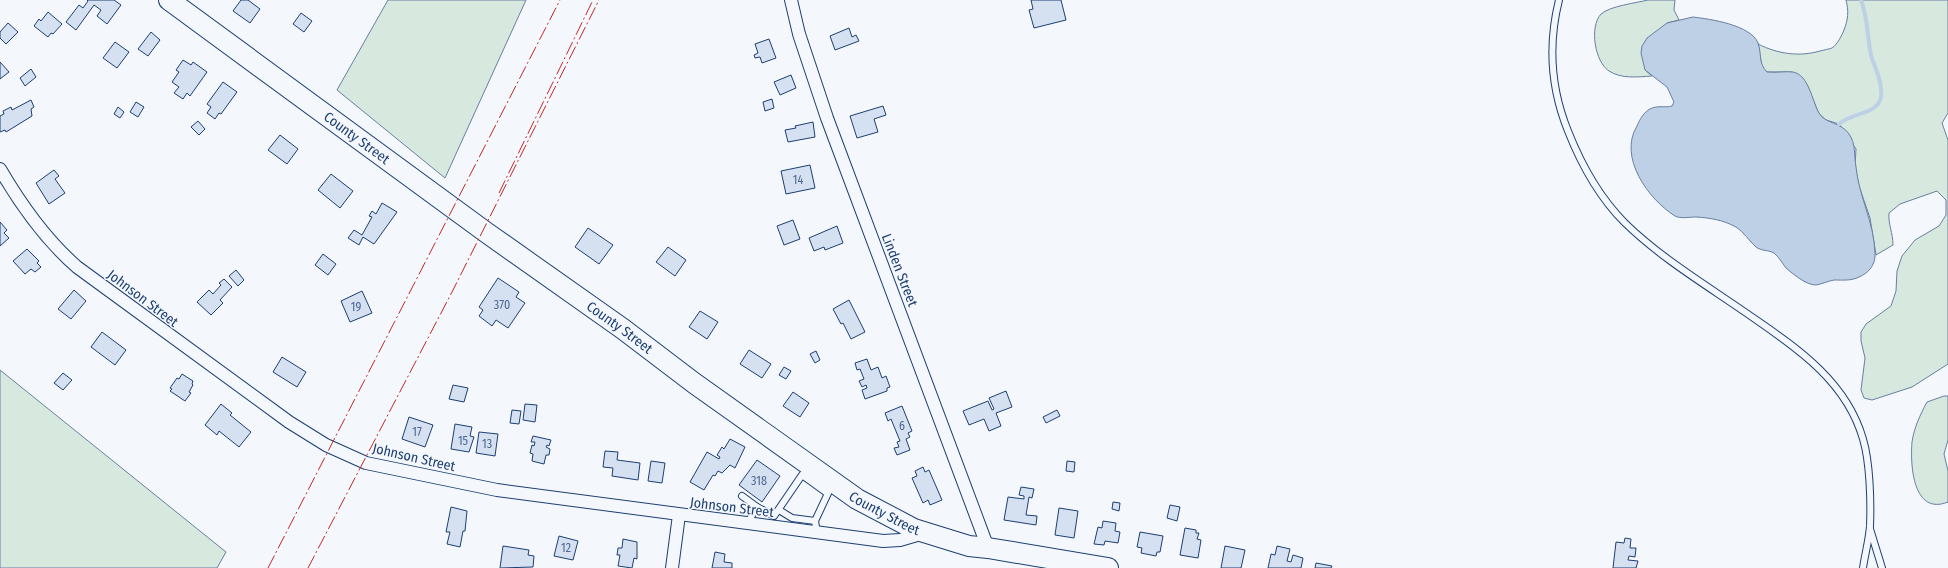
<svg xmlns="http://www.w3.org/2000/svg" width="1948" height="568" viewBox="0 0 1948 568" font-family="'Fira Sans Condensed',sans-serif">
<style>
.green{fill:#d7e8df;stroke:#687fa3}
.water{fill:#bed0e5;stroke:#687fa3}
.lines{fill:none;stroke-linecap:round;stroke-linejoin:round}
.stream{stroke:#bed0e5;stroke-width:4}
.building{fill:#d5e0f0;stroke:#1d3f73}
.lane-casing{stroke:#1d3f73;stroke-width:8}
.street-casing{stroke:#1d3f73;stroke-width:14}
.primary-casing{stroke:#1d3f73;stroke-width:22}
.lane{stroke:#f4f7fb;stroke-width:6}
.street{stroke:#f4f7fb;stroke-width:12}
.primary{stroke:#f4f7fb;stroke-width:20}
.power{stroke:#c62828;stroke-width:1;stroke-dasharray:14 3 2 3;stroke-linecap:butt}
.labels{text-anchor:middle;stroke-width:3;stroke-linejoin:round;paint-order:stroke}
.number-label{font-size:12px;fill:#4b6792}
.street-label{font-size:14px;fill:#1d3f73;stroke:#f4f7fb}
</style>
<rect width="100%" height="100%" fill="#f4f7fb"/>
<g class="green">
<polygon points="388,0 526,0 445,178 337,90"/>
<path d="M1648,0H1675L1674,10L1679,20L1667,23L1645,70L1652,76C1638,77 1621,79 1609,71C1595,62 1589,27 1601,14C1610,6 1636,3 1648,0Z"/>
<path d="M1846,0H1948V113L1942,123L1948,140V364L1912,387L1872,400L1864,398L1861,390L1865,358L1861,341V332L1866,324L1891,306L1896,291L1897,271L1902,256L1915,240L1939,226L1946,215V200L1937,191L1900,204L1889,213C1888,224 1893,233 1893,245L1876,255L1870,218L1859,186L1855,166L1856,149L1839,124L1826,120L1819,114L1806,83L1792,72H1767L1762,67L1758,44C1778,54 1799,57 1820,51C1824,50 1829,49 1832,48C1837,45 1842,35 1844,30C1848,20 1849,11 1846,0Z"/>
<polygon points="0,370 226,552 217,568 0,568"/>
<path d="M1944,396H1948V440L1944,454L1948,471V502C1913,516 1910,465 1912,442C1914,428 1920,415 1927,402Z"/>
</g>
<path class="water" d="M1693,17C1710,19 1751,25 1758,43C1762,54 1758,63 1767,72C1776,73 1785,71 1793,72C1809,75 1812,101 1819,113C1825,124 1841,122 1849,134C1856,144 1854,155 1856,167C1859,197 1874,222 1875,253C1876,264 1869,273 1859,277C1851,281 1843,280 1834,280C1828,281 1822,284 1816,285C1806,285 1793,274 1786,268C1782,263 1779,257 1774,253C1769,250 1761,251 1756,247C1749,241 1744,232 1736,227C1723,220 1711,218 1696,217C1690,217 1680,219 1675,216C1648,199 1618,157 1637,126C1640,119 1644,112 1650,109C1657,105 1665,108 1672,106L1674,102L1667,87L1645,70L1641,53L1642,46L1647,38L1667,23Z"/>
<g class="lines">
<path class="stream" d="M1839,124C1851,114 1865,115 1875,107C1880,103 1882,96 1881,90C1881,77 1874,67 1871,55C1867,36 1868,18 1861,0"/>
</g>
<g class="building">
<polygon points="87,0 114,0 121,5 107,24 97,16 101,10 94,5 76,30 66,22 79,5 83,8 88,1"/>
<polygon points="241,0 248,0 260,9 250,23 233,11"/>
<polygon points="1031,0 1061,0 1066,20 1034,28 1029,10 1033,9"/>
<polygon points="48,12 62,24 53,34 51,33 48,37 34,26 39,19 41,21"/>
<polygon points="301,13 312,21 304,32 293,24"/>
<polygon points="8,23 18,32 6,44 0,38 0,32"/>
<polygon points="849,28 852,37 856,35 859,41 835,50 830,36"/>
<polygon points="151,32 160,40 148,56 138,49"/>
<polygon points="769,39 776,58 762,63 760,57 755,58 754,55 758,53 755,44"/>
<polygon points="115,42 129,52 117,68 103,58"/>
<polygon points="183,60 191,65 193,62 207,72 190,96 187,93 183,99 174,93 179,87 172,82 179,72 176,70"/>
<polygon points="0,62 9,72 0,79"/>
<polygon points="31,69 36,77 25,86 20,78"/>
<polygon points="791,75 796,88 780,95 774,82"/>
<polygon points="223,82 237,92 221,114 219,113 215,119 207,113 211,107 207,104"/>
<polygon points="772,99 774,108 765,111 763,102"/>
<polygon points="31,100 34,107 31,109 32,116 6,132 5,130 0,132 0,116 4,114 3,111 11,107 12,110"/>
<polygon points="136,102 144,107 138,117 130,112"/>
<polygon points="883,106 886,115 874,119 878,132 857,138 850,116"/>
<polygon points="118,107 124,112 120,118 114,114"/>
<polygon points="198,121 205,129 199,135 191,127"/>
<polygon points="813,122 815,137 788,142 785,130 796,128 795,126"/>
<polygon points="280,135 298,149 287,164 268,150"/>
<polygon points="810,165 815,188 786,194 781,171"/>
<polygon points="54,170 59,176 55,179 65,193 49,204 36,183"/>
<polygon points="331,174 353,191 340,208 318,190"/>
<polygon points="382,203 397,212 374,244 363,237 359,245 348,238 354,230 362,235 372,217 369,216 372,211 376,214"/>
<polygon points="793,220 800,239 784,245 777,226"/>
<polygon points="0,222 7,230 4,233 9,238 0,246"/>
<polygon points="837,226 843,243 825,250 824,247 814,251 809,238"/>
<polygon points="588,228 613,245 599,264 575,247"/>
<polygon points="668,247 686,260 675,276 656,262"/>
<polygon points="27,249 39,261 37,263 41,267 35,272 31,269 25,274 13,261"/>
<polygon points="323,254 336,264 328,275 315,265"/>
<polygon points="236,270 244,280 238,286 229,276"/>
<polygon points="498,278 519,292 516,297 525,303 508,328 496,320 492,326 479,316 483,310 479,307"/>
<polygon points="224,279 232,287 220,300 223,303 211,315 197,302 209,290 213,294 221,285 219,283"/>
<polygon points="74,290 86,301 71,319 58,309"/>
<polygon points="362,291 372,313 350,322 341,301"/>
<polygon points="849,300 865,332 851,339 843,323 841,324 833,309"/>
<polygon points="700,311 718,322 707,339 689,327"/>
<polygon points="102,332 126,350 115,365 91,347"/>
<polygon points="749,350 771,364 762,378 740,364"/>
<polygon points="816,351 820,360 815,363 810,354"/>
<polygon points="282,357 306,372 297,387 273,372"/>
<polygon points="867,359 871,370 878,367 882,378 886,376 890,387 887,388 887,391 865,399 862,390 867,388 866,385 862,387 859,381 864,379 860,369 857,370 855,363"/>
<polygon points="784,367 791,371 786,379 779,375"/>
<polygon points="63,373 72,380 63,390 54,383"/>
<polygon points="182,374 193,381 192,384 193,385 189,392 191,393 185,401 170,391 172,389 170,388 177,378 179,379"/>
<polygon points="453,385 468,388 464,402 449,399"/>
<polygon points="1006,391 1012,407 996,413 1001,426 989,431 984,419 969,425 963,411 988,401 992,410 994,409 989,398"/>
<polygon points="793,392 809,403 800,417 783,406"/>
<polygon points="221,404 232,413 230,415 251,432 239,447 219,431 217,435 205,425"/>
<polygon points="525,404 537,405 535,422 523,420"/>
<polygon points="902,406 912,431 908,433 910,437 906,439 910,450 897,455 894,448 899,447 897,442 900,441 891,419 888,421 885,413"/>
<polygon points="512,410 521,411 519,424 510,423"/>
<polygon points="1057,410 1060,416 1046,423 1043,417"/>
<polygon points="409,417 433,425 425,447 402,439"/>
<polygon points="455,424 472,427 470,436 474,437 469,452 451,449"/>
<polygon points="479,432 498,434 495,456 476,453"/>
<polygon points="533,436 551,440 549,446 547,445 546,447 550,449 549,455 546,455 544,464 532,461 533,454 530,453 532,445 534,446 535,442 531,442"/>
<polygon points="730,439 745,447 735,468 730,465 722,473 718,471 715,476 713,475 704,490 690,482 707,452 719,459 720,457 717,455 722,447 724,449"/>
<polygon points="605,451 618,452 617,460 640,463 638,480 612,476 613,468 603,467"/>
<polygon points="757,460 780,476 762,502 739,485"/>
<polygon points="651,461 665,463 662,483 648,481"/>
<polygon points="1067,461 1075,462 1074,472 1066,471"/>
<polygon points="923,467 925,472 929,470 942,500 930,505 928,500 923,503 912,478 917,476 915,471"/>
<polygon points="1021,487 1034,489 1032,498 1029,497 1026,515 1037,516 1036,525 1004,520 1008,497 1024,499 1024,496 1019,495"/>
<polygon points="1113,502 1120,503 1119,511 1112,509"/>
<polygon points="1170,505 1180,507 1177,521 1167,518"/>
<polygon points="451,507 467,511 465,531 463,531 460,547 447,544 450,532 446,532"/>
<polygon points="1059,508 1078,511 1074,538 1055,535"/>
<polygon points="1103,521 1116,523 1115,531 1120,532 1118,543 1105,541 1104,545 1094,544 1098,527 1102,528"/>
<polygon points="1185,528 1196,530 1196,533 1199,533 1197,539 1201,540 1198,558 1180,555"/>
<polygon points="1140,532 1163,536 1160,552 1157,552 1156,556 1141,553 1142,548 1137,547"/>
<polygon points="559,536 578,541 573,560 554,556"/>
<polygon points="1625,538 1631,539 1630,548 1636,548 1635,557 1629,556 1628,560 1638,561 1636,568 1613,568 1616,542 1624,543"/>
<polygon points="623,539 637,542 637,559 634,558 632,568 618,566 620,555 617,555 618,548 622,548"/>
<polygon points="503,546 529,550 528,555 534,556 533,567 500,568"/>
<polygon points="1225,546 1245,550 1241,568 1221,568"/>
<polygon points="1277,546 1290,549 1287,561 1291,562 1293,555 1303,558 1301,568 1268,568 1271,554 1275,555"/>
<polygon points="715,552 725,554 724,562 732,563 732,568 712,568"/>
<polygon points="1316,563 1332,566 1331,568 1315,568"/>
</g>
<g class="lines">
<defs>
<g id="lane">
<path d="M1559,0C1548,44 1551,89 1568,131C1581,164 1599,197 1625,223C1663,260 1711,288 1755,319C1800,350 1847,383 1863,439C1870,462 1871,502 1870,526C1869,540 1865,554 1863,568"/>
<polyline points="742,496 757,507 747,524"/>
<polyline points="757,507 774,516 802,475 827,493"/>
<polyline points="779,510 792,518 815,521"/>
<polyline points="1870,529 1882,568"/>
<polyline points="817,533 815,521 830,489"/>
</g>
<g id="street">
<polyline points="791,0 799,34 827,118 988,548"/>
<path d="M0,169C21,205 46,240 77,267L289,422L326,445L366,463L497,490L883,541L900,540L924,533"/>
<polyline points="672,568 679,515"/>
</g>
<g id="primary">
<path id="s1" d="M169,0L487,233L623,329L694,383L857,499L914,529L969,546L988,548L1108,568"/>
</g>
</defs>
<use href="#lane" class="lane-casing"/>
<use href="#street" class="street-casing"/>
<use href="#primary" class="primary-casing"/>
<use href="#lane" class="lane"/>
<use href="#street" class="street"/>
<use href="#primary" class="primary"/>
<g class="power">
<polyline points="499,193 593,0"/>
<polyline points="268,568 560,0"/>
<polyline points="308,568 452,292 599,0"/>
</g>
</g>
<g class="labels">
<g class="number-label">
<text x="798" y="184">14</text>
<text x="502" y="309">370</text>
<text x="356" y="311">19</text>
<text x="902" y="430">6</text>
<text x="417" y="436">17</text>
<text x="463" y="445">15</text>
<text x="487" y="448">13</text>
<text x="759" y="485">318</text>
<text x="566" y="552">12</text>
</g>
<g class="street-label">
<text dy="5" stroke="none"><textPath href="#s1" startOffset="233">County Street</textPath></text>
<text transform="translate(900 270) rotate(69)" y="5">Linden Street</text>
<text transform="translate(143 298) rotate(37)" y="5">Johnson Street</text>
<text dy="5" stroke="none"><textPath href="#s1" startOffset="557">County Street</textPath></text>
<text transform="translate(414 457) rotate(13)" y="5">Johnson Street</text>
<text transform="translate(732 507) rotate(7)" y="5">Johnson Street</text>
<text dy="5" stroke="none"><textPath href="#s1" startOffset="881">County Street</textPath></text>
</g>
</g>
</svg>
